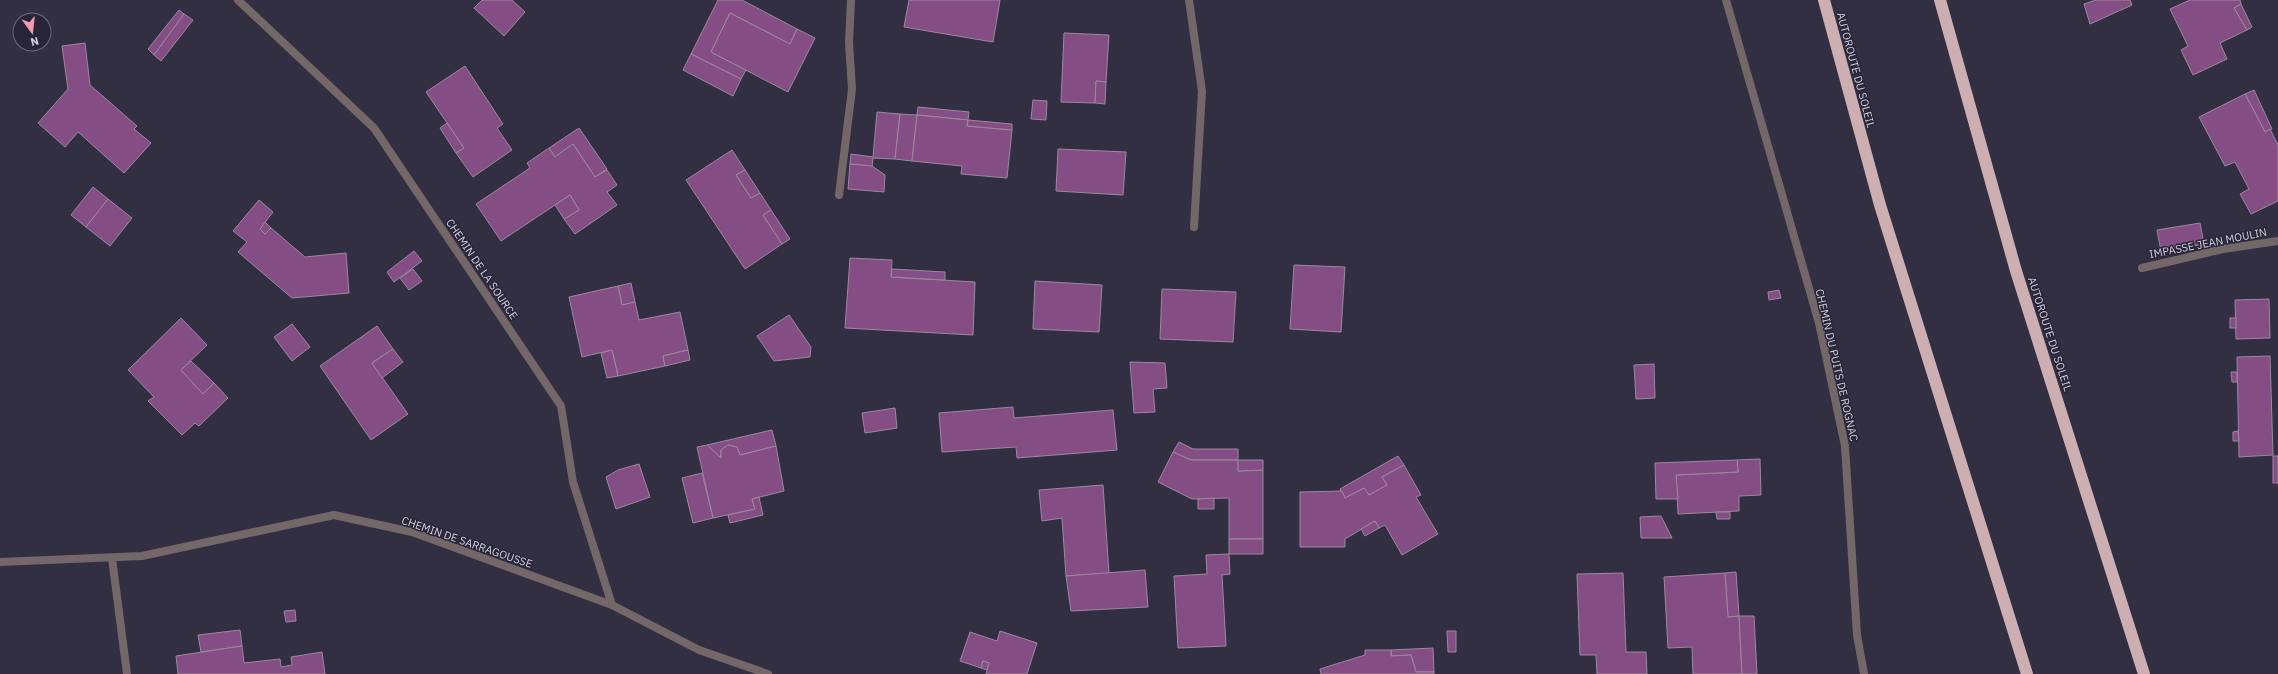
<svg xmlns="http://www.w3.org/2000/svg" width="2278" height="674" viewBox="0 0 2278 674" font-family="'IBM Plex Sans',sans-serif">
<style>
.building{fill:#844e84;stroke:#9c899c}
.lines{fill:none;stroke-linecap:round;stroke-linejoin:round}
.service{stroke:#746768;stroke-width:8}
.minor{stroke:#746768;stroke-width:8}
.motorway{stroke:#cdafb2;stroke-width:12}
.labels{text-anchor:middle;stroke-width:3;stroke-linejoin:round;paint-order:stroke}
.street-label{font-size:11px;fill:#d3d1de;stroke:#292539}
</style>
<rect width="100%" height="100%" fill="#332f43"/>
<g class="building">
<polygon points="482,0 512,0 525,12 504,36 474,8"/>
<polygon points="718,0 742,0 797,29 790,44 730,13 711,52 746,70 741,79 691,54"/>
<polygon points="909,0 1000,0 993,42 904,27"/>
<polygon points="2096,0 2130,0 2132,5 2090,24 2084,4"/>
<polygon points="2190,0 2240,0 2241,4 2234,8 2247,30 2220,43 2227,59 2193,75 2181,50 2188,46 2170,9"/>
<polygon points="2241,4 2252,27 2247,30 2234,8"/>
<polygon points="179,10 184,14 154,55 148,49"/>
<polygon points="730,13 790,44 797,29 815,38 788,92 711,52"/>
<polygon points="184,14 193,20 161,61 154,55"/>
<polygon points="1064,33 1109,35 1106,82 1096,81 1095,103 1061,102"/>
<polygon points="85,43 90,85 137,126 134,129 151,143 124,173 78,132 65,147 38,123 68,89 62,46"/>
<polygon points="691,54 741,79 733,96 683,70"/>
<polygon points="465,66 503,124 497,128 512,150 473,177 456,153 464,148 426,92"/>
<polygon points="1096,81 1106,82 1105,104 1095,103"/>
<polygon points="2254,90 2272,129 2265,132 2245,94"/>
<polygon points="2245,94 2265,132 2270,129 2278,145 2278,201 2251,214 2240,194 2249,189 2235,162 2225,166 2199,117"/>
<polygon points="1033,100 1047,101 1046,120 1031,119"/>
<polygon points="918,107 969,112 968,120 917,115"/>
<polygon points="877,112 900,114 895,159 873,158 872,167 850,164 851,154 873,157"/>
<polygon points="900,114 917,115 912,161 895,159"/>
<polygon points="917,115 968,120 967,126 1012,130 1007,178 961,174 962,166 912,161"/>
<polygon points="968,120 1012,124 1012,130 967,126"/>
<polygon points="447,123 464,148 456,153 440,128"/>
<polygon points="579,128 607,169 595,177 573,144 555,157 549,148"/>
<polygon points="573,144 595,177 607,170 617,185 607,192 617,205 575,234 564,219 579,210 570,195 501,241 476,204 530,168 527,163 549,148 555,157"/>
<polygon points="1058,149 1126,152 1123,195 1056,191"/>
<polygon points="732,150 745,170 736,175 751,198 760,193 771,210 763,215 782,244 745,269 686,180"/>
<polygon points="850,164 872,166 885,175 884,192 848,189"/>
<polygon points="745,170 760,193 751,198 736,175"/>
<polygon points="93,187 108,199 86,227 71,215"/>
<polygon points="570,195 579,210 564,219 555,205"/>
<polygon points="108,199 132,218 110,246 86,227"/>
<polygon points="259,200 273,212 260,229 265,234 271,228 305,257 346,253 349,293 292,298 238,252 247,242 233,231"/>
<polygon points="771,210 790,239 782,244 763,215"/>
<polygon points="265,222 271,228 265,234 260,229"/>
<polygon points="2200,223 2204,244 2161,251 2157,230"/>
<polygon points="414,251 422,261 394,282 387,272"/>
<polygon points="850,258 892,260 891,277 975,282 973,335 845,328"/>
<polygon points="1294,265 1345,267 1341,332 1290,329"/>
<polygon points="413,269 422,281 409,290 400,278"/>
<polygon points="892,269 945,272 945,280 891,277"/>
<polygon points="1035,281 1102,285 1099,332 1033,329"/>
<polygon points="631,283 635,302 622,305 618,286"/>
<polygon points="618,286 622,305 635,302 639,320 680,312 688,350 663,356 665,366 618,376 612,350 582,357 569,297"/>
<polygon points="1162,289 1236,292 1233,342 1160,339"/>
<polygon points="1779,290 1781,298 1769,300 1768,292"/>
<polygon points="2269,299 2270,338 2236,339 2235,300"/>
<polygon points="789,315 811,347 810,357 774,361 757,336"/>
<polygon points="181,318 207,345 181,370 203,394 214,383 228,398 199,426 195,423 182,435 148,401 154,397 128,370"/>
<rect x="2230" y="318" width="6" height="10"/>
<polygon points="292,324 310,347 292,361 274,337"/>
<polygon points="377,326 393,349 372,363 408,414 371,440 320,366"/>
<polygon points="393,349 403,362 382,378 372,363"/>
<polygon points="612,350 618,376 607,378 601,353"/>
<polygon points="688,350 690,360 665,366 663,356"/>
<polygon points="2270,356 2273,455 2239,457 2237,357"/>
<polygon points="191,361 214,383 203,394 181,370"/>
<polygon points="1130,362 1165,363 1167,388 1153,389 1155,412 1134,413"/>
<polygon points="1654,364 1655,398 1636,399 1634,365"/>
<polygon points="2231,372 2237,372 2237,382 2232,382"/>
<polygon points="1013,407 1014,418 1113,410 1117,450 1017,458 1016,447 942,452 939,413"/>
<polygon points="895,408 897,428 865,433 862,413"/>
<polygon points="772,430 776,446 740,455 737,447 728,445 721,450 721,458 707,445"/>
<polygon points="2238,431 2239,441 2233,441 2233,432"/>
<polygon points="1179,442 1193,449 1238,449 1238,460 1191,460 1173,452"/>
<polygon points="707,445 721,458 721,450 728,445 737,447 740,455 776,446 784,491 752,499 755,509 713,518 697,447"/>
<polygon points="1173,452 1191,460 1238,460 1238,471 1263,470 1263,539 1229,539 1229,498 1192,499 1158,482"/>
<polygon points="1398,456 1404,465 1382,477 1387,485 1369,495 1364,488 1345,498 1340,489"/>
<rect x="2273" y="456" width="5" height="27"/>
<polygon points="1760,459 1761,495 1739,496 1739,511 1678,514 1676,475 1738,472 1737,460"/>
<polygon points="1238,460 1263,460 1263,470 1238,471"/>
<polygon points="1737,460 1738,472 1676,475 1678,499 1656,499 1655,463"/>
<polygon points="639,464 650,497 616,509 606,477 618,470"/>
<polygon points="1404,465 1421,495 1416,497 1438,534 1402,555 1385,525 1379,528 1375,521 1345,539 1345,547 1300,547 1300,492 1342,491 1345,498 1364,488 1369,495 1387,485 1382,477"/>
<polygon points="702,473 713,518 693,523 682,478"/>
<polygon points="1103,485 1109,573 1066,576 1062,518 1042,521 1039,490"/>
<polygon points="759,497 763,515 730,523 728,515 755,509 752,499"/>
<polygon points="1214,498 1214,509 1198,509 1198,499"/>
<polygon points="1716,512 1730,512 1730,519 1717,519"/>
<polygon points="1661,516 1672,538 1641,538 1640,517"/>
<polygon points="1375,521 1379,528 1365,536 1361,529"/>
<rect x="1229" y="539" width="34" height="15"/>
<polygon points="1229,554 1230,574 1222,575 1226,646 1178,648 1174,576 1207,574 1206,555"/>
<polygon points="1145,570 1148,607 1071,611 1066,576"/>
<polygon points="1736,572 1739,616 1728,617 1725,573"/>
<polygon points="1623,573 1626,652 1646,652 1647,674 1597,674 1596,655 1580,655 1577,574"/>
<polygon points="1725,573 1728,617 1739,616 1742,674 1693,674 1692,647 1668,648 1664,577"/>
<polygon points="295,610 296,621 286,622 284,611"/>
<polygon points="1739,616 1754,616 1757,674 1742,674"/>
<polygon points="240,630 242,646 201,652 198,635"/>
<polygon points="1000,631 1037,643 1027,674 986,674 989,663 983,661 981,668 960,661 970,632 997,641"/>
<polygon points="1447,631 1456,631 1456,652 1448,652"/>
<polygon points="242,646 244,663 280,659 281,667 292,665 291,657 322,652 325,674 178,674 176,656"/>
<polygon points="1433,648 1434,672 1416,672 1411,655 1391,656 1391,650"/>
<polygon points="1365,650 1391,650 1391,656 1411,655 1416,672 1434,672 1434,674 1321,674 1320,669 1365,655"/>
<polygon points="983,661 989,663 987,670 981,668"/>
</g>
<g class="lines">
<polyline class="service" points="2142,268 2223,249 2278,241"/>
<g class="minor">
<polyline points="238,0 374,128 561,406 573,482 612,605"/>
<polyline points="1189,0 1202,91 1194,227"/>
<polyline points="1726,0 1819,323 1845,446 1857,635 1864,674"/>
<polyline points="839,195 852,89 849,43 851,0"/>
<polyline points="112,558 127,674"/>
<polyline points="0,562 142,556 334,515 412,532 612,605 699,650 768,674"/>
</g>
<g class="motorway">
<polyline points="1824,0 1880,205 2027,674"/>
<polyline points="1940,0 2016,271 2144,674"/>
</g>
</g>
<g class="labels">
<g class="street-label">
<text transform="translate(1856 70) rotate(75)" y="4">AUTOROUTE DU SOLEIL</text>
<text transform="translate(2208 243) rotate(-11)" y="4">IMPASSE JEAN MOULIN</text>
<text transform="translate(482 269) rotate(56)" y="4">CHEMIN DE LA SOURCE</text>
<text transform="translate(2050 334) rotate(72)" y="4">AUTOROUTE DU SOLEIL</text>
<text transform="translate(1837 365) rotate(77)" y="4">CHEMIN DU PUITS DE ROGNAC</text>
<text transform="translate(467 542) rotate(19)" y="4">CHEMIN DE SARRAGOUSSE</text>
</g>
</g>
<g transform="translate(32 32) rotate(165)"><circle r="19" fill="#292539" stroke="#6d6a7b"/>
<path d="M0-3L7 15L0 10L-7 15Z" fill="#f29aae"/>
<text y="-6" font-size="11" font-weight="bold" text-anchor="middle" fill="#d3d1de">N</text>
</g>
</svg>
